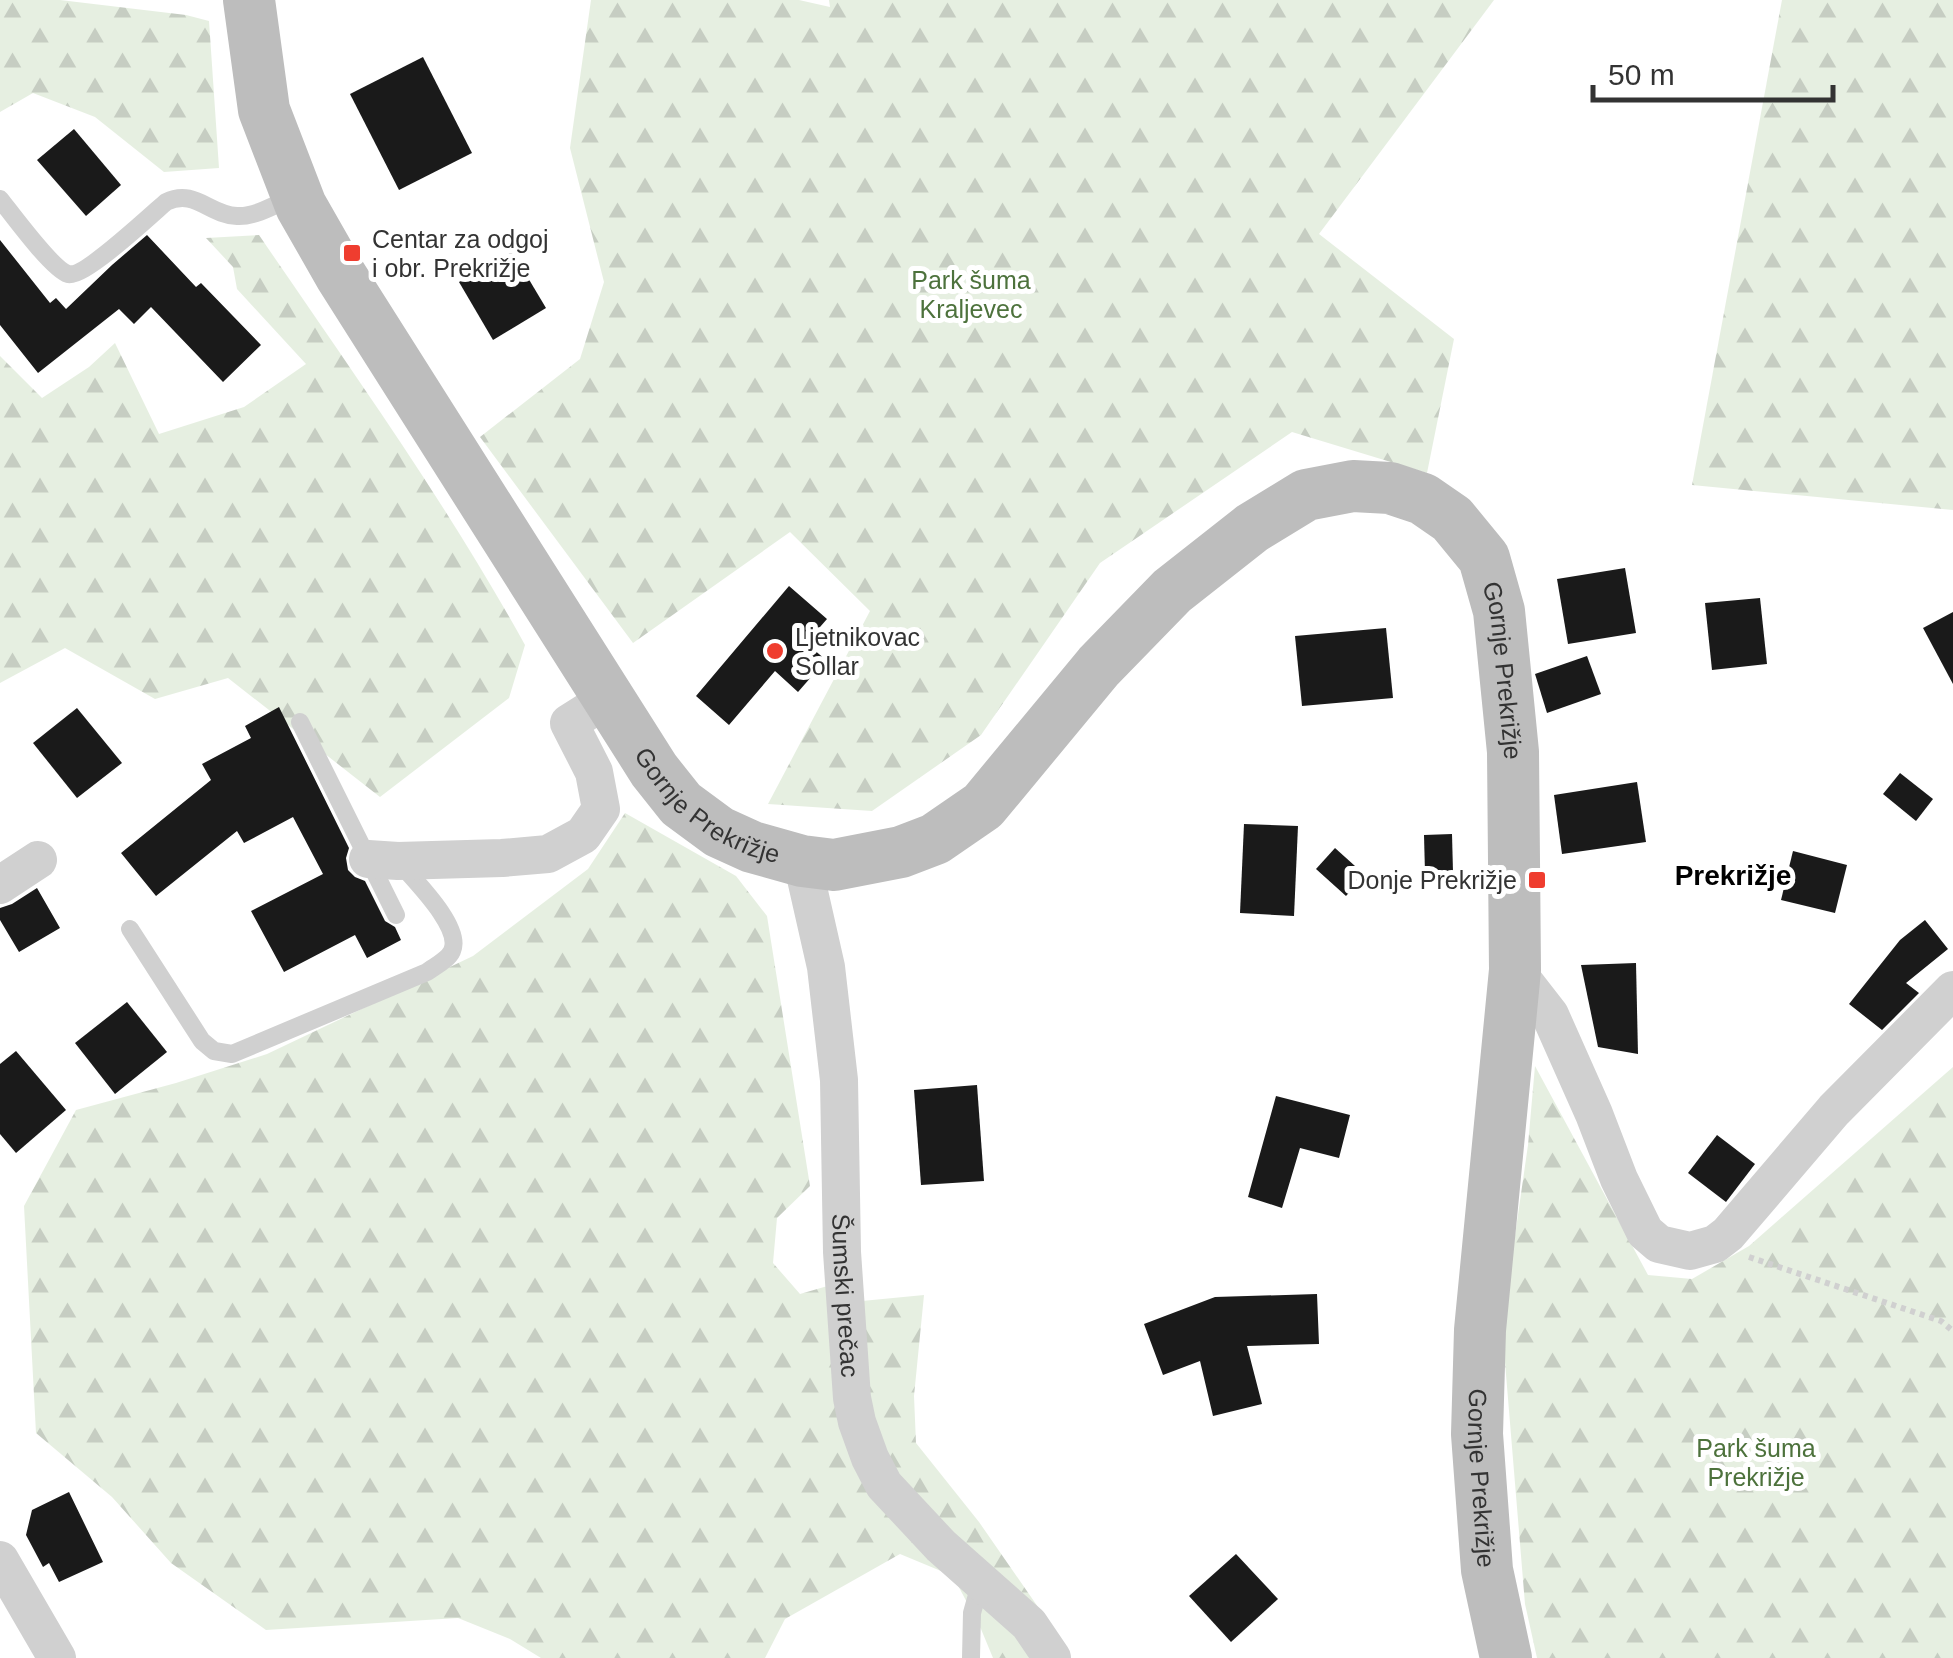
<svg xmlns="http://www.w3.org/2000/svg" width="1953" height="1658" viewBox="0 0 1953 1658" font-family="Helvetica,sans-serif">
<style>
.forest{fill:url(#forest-firs)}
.building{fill:#1a1a1a}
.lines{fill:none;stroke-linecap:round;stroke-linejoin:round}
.path{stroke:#d0d0d0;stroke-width:6;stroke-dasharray:5 5;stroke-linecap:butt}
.lane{stroke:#d0d0d0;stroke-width:18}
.street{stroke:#d0d0d0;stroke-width:38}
.secondary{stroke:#bdbdbd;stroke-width:52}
.poi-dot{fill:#ef3d2f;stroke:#fff;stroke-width:4}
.labels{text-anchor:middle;stroke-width:10;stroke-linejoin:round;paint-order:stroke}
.poi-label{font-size:25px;fill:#333;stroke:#fff;text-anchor:start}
.park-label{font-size:25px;fill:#4d723c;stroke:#fff}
.street-label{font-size:25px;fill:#333;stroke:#fff}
.neighbourhood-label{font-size:28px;font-weight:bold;fill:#000;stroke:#fff}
</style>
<defs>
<pattern id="forest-firs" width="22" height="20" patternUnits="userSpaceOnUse" patternTransform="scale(2.5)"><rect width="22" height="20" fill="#e6efe1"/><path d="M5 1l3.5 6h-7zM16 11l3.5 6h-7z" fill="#c6cdc2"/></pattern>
</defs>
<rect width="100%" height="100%" fill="#fff"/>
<g class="forest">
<polygon points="0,0 60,0 186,15 209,21 219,168 164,172 95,117 33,93 0,112"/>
<polygon points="591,0 799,0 830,7 829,0 1494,0 1319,234 1454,339 1427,473 1292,432 1100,563 981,735 872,811 768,804 870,611 790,532 633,643 480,437 580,359 604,282 570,148"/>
<polygon points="1782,0 1953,0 1953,510 1692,485"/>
<path d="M259,235C351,370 446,502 525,645L509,698L380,797L228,678L155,699L65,648L0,683V356L42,398L89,367L115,343L159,434L244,407L306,364L237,289L233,267L206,238Z"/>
<polygon points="625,813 736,876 767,916 810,1186 777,1218 773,1263 800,1294 831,1285 862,1301 924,1295 914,1396 916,1443 979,1522 1047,1620 1054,1658 993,1658 981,1629 953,1576 900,1554 785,1619 765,1658 541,1658 510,1639 458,1618 266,1630 171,1563 112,1497 36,1433 24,1206 76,1110 176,1083 267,1054 473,956 588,869"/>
<polygon points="1535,1066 1648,1275 1692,1279 1749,1246 1953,1067 1953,1658 1537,1658 1525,1604 1502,1326 1528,1145"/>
</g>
<g class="building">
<polygon points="423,57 472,153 399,190 350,94"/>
<polygon points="74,129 121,185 86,216 37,160"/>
<polygon points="147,235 196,287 201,283 261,345 223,382 151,307 134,324 119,309 38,373 0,325 0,240 50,303 56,298 66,309 112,265"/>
<polygon points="512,251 546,308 493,340 459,282"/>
<polygon points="1625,568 1636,633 1568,644 1557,579"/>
<polygon points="789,586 827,619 806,643 826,660 798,692 775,671 729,725 696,696"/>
<polygon points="1760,598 1767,664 1712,670 1705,603"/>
<polygon points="1953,612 1953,684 1923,628"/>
<polygon points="1386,628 1393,698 1302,706 1295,636"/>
<polygon points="1587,656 1601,694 1547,713 1535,674"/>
<polygon points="279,707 349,848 346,858 348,870 355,877 365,881 385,921 395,927 401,940 367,958 355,935 284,972 251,911 323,874 293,817 244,843 237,831 156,896 121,853 211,780 202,764 251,738 245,726"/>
<polygon points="77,708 122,763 77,798 33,743"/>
<polygon points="1900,773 1933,799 1916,821 1883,794"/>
<polygon points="1637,782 1646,842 1562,854 1554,795"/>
<polygon points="1244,824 1298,826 1294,916 1240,913"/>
<polygon points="1452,834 1453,872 1425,873 1424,835"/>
<polygon points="1335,848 1365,875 1346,896 1316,869"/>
<polygon points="1793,851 1847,865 1835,913 1781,900"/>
<polygon points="37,888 60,928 19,952 0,920 0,908 12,904"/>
<polygon points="1925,920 1948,949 1906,983 1919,993 1882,1030 1849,1004 1900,940"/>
<polygon points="1636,963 1638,1054 1598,1047 1581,965"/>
<polygon points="127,1002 167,1052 115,1094 75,1043"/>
<polygon points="16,1051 66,1110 16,1153 0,1134 0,1064"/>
<polygon points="977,1085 984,1181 921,1185 914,1090"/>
<polygon points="1276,1096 1350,1115 1339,1158 1300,1148 1282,1208 1248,1197"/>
<polygon points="1717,1135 1755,1164 1726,1202 1688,1173"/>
<polygon points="1317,1294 1319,1344 1247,1346 1262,1404 1213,1416 1200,1361 1163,1375 1144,1324 1215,1297"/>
<polygon points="69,1492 103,1562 59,1582 49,1563 43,1567 26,1535 32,1510"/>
<polygon points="1236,1554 1278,1599 1231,1642 1189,1596"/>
</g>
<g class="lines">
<polyline class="path" points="1749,1257 1941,1321 1953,1331"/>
<g class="lane">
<path d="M0,199C12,214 52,269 68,274C84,278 151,215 166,202C195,188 209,215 237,216C255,217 275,205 292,197"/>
<polyline points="300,722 396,915"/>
<path d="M130,929L202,1041L214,1051L232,1054L427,972C435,966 448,960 452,951C463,927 413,879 398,861"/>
<polyline points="971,1658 972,1613 981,1581"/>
</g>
<g class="street">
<polyline points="368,859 398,861 502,858 548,854 583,835 601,809 594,772 569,723 607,699"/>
<path id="s1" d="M802,861L826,967L839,1080L842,1252L852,1398L857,1422L870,1458L884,1485L941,1546L1029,1624L1052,1658"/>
<polyline points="0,885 38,860"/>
<polyline points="1515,970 1550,1015 1594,1114 1619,1179 1645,1232 1659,1244 1690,1251 1715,1244 1728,1234 1834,1110 1953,990"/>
<polyline points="0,1560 57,1658"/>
</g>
<path class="secondary" id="s2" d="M249,0L264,110L301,206L341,276L654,770L681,804L719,832L752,847L802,861L834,865L901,852L935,839L983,806L1099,666L1172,591L1252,528L1306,495L1353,486L1390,488L1423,499L1452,519L1484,558L1499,611L1513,752L1515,970L1480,1330L1477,1434L1487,1570L1506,1658"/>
</g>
<g class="poi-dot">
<rect x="342" y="243" width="20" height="20" rx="5"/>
<circle cx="775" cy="651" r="10"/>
<rect x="1527" y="870" width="20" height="20" rx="5"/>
</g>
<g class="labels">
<g class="poi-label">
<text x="372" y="248">Centar za odgoj<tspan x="372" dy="29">i obr. Prekrižje</tspan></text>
<text x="795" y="646">Ljetnikovac<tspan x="795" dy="29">Sollar</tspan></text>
<text x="1517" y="889" text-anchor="end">Donje Prekrižje</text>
</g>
<g class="park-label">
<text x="971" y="289">Park šuma<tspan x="971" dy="29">Kraljevec</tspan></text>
<text x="1756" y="1457">Park šuma<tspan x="1756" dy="29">Prekrižje</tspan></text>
</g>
<g class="street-label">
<text dy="9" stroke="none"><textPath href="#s2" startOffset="2025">Gornje Prekrižje</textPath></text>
<text dy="9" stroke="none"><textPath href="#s2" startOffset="945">Gornje Prekrižje</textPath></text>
<text dy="9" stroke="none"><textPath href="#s1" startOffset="438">Šumski prečac</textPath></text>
<text dy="9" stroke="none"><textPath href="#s2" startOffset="2835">Gornje Prekrižje</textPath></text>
</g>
<g class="neighbourhood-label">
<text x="1733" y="885">Prekrižje</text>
</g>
</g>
<path d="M1593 85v15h240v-15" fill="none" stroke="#333333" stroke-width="5"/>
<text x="1608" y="85" font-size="30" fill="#333333" stroke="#ffffff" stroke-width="8" paint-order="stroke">50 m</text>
</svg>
